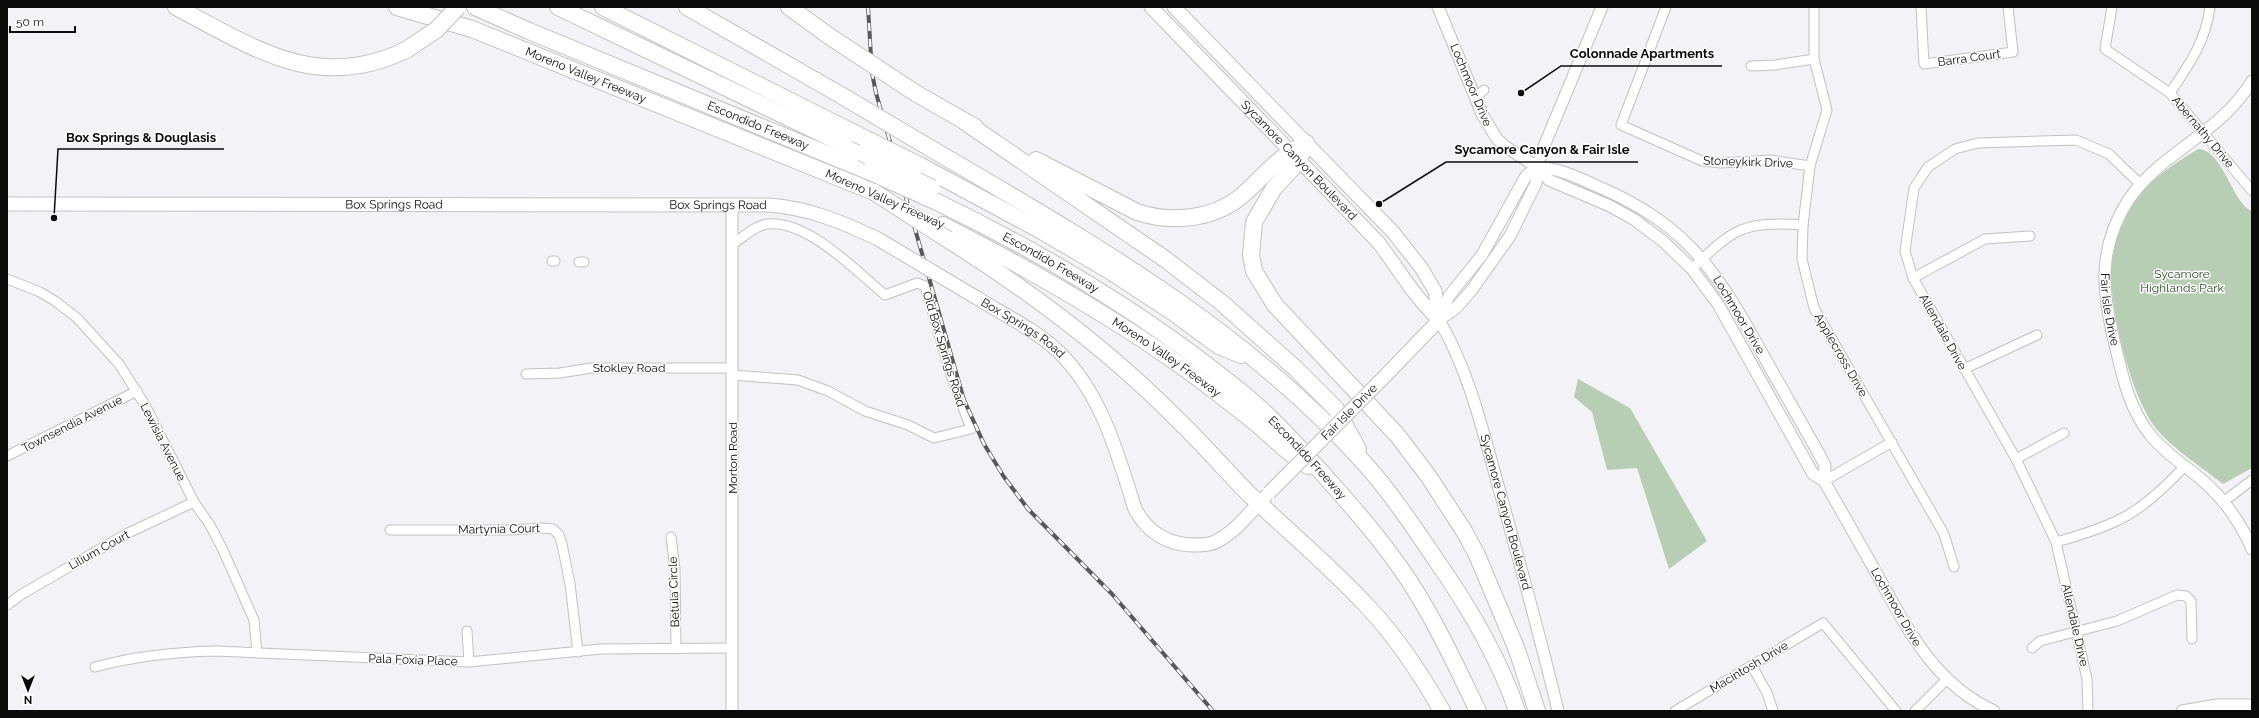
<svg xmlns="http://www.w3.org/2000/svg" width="2259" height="718" viewBox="0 0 2259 718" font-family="Raleway,sans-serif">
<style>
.green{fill:#b8ceb4}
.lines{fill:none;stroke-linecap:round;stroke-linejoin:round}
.minor-casing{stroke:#c1c1c4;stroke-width:11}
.tertiary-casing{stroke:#c1c1c4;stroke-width:13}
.secondary-casing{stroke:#c1c1c4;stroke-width:15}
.motorway-casing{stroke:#c1c1c4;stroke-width:18}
.minor{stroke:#fff;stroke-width:9}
.tertiary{stroke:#fff;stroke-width:11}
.secondary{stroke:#fff;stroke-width:13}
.motorway{stroke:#fff;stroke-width:16}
.rail-casing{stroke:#58585a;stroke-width:4}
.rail{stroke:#fff;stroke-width:2.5;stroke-dasharray:8;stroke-linecap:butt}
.secondary-bridge-casing{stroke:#c1c1c4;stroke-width:15;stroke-linecap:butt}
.motorway-bridge-casing{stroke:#c1c1c4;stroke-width:18;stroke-linecap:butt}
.secondary-bridge{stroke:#fff;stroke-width:13}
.motorway-bridge{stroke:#fff;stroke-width:16}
.labels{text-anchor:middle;stroke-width:3;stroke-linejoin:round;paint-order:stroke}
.street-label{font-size:12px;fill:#0b0b0c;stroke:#fff}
.park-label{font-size:12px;fill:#254a1f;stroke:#fff}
.leader{fill:none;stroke:#0b0b0c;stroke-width:1.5}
.callout-dot{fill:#0b0b0c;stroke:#fff;stroke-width:1.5}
.callout-label{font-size:13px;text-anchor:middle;font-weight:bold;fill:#0b0b0c;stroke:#fff;stroke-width:3;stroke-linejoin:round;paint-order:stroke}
</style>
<rect width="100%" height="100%" fill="#f3f3f7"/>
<g class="green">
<path d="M2198,149C2223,149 2233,205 2252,211V468L2223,484C2205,470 2174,449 2159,432C2132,401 2113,320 2111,278C2110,255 2118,230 2129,211C2145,182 2171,166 2198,149Z"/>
<polygon points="1578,379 1630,408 1707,541 1669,569 1637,468 1607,470 1592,412 1574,397"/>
</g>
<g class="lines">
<defs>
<g id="minor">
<polyline points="1666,7 1621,125 1702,161 1721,163 1770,160 1810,166"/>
<polyline points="1814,7 1814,59 1827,110 1810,166 1803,225 1802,259 1814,308 1944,534 1954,567"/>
<polyline points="1921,7 1924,64 2013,52 2008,7"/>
<polyline points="2112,7 2105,49 2170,93 2252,191"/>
<polyline points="1751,66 1775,65 1814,59"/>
<path d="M2170,93C2189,65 2206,41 2210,7"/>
<polyline points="1475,98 1484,90"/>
<path d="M733,244C742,238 756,225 767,224C807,219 856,271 885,295L917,283L925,286L951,375L971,429L934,438L908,425L865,411L828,391L798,380L733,375"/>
<polyline points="552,261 555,261"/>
<polyline points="579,262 584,262"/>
<path d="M1692,269C1734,228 1743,221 1803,225"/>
<polyline points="1913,278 1985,239 2030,236"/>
<polyline points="7,279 40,292 55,301 77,318 119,364 145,405 194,502 210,525 222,548 254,620 257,653"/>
<polyline points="1964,369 2037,335"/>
<polyline points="526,374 560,373 591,368 733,368"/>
<polyline points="7,456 137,391"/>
<polyline points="2016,459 2064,433"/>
<polyline points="1824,481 1892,442"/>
<polyline points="2223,502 2252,480"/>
<polyline points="390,530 510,530 542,528 553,529 559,535 562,544 570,584 578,652"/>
<polyline points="671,537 675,569 676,647"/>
<path d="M2056,542C2118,525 2140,514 2185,466"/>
<polyline points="7,605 22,594 126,534 194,502"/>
<polyline points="467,631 469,662"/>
<polyline points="2032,648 2040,641 2117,621 2177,595 2186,596 2191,601 2192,639"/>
<polyline points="1752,666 1767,693 1773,711"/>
<path d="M95,667C135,656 175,652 216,651L469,662L601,649L732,648"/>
<polyline points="1675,711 1823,623 1896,711"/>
<polyline points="1915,711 1947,679"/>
<polyline points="2088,711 2087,679 2056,542 2016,459 1913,278 1905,251 1914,188 1928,167 1955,149 1978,143 2076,140 2109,154 2140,184"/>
</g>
<g id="tertiary">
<polyline points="1438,7 1482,114 1497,139 1506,147 1537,167 1549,180 1610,206 1635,220 1664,242 1692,269 1718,304 1813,474 1824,481"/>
<path id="s1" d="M2252,81C2221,133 2160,153 2129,199C2095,251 2103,296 2117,353C2124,383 2131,411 2151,436C2165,453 2184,465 2201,479C2223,498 2241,523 2252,549"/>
<path d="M1537,167C1559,168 1579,178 1599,187C1692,227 1720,277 1767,362C1786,396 1806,430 1825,465L1824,481C1842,512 1860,544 1878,576C1908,630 1935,684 1994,711"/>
<path id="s2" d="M1439,320C1469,371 1482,428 1498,485C1519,560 1540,635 1558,711"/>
<polyline points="1439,320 1455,309 1471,291 1510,236 1536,183 1537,167 1542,151 1602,7"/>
<polyline points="1439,320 1449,296 1482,255 1526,176 1537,167"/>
<polyline points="732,711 732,205"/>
<polyline points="2182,711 2217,705 2252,705"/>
</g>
<g id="secondary">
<path id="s3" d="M1151,7L1378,242C1398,268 1415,298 1439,320"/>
<polyline points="1174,7 1393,232 1422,269 1435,291 1439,320"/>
<path id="s4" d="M7,204L769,205C809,208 842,222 878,239"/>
<path id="s5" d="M977,298C1004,315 1036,330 1059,352C1102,395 1117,452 1135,509C1147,532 1168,545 1194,545C1201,545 1209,545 1215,542C1236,532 1249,513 1265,497"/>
<polyline points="1387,374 1439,320"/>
</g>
<g id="motorway">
<path d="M176,7C254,48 317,93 406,50"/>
<path id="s6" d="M397,7L472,29L874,192"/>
<path id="s7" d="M475,7L529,31L868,171"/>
<polyline points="558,7 862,153"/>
<polyline points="603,7 856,134"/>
<polyline points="687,7 844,97"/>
<polyline points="789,7 829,36"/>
<polyline points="917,94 975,127"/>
<polyline points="965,122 1165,259 1222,303 1295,368 1336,409 1358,449"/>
<path d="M913,138C1074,233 1240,323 1366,465C1391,493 1413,526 1434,557C1467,604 1499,657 1517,711"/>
<polyline points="1306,143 1298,162 1274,188 1254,222 1251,255 1254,271 1275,305 1398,436 1429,477 1464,531 1477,555 1517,650 1537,711"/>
<path d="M1036,160L1137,212C1170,223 1211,220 1239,198C1254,186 1266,171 1280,160C1288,153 1297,149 1306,143"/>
<polyline points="919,165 1040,230 1110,271 1174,313 1219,346 1241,355"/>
<path id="s8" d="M937,202C1043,253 1143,313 1235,387C1271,415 1301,450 1332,484C1363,519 1394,555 1418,595C1441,632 1459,672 1478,711"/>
<path id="s9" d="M943,225C1025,267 1105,312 1180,365C1206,384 1232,404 1257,424C1274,439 1289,454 1308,466"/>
<path d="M947,239C1030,291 1109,350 1178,420C1203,444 1226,471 1250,495C1289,532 1331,567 1368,607C1397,638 1421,674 1442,711"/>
</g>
</defs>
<use href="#minor" class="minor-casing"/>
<use href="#tertiary" class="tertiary-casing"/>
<use href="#secondary" class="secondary-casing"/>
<use href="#motorway" class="motorway-casing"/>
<use href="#minor" class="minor"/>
<use href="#tertiary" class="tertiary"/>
<use href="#secondary" class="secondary"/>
<use href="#motorway" class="motorway"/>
<defs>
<polyline id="rail" points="868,7 872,73 876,93 964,400 984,444 1004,477 1028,509 1112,594 1213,711"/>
</defs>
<use href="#rail" class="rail-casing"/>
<use href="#rail" class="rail"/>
<defs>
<g id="secondary-bridge">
<polyline points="878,239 977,298"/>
<path id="s10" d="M1269,493L1387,374"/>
</g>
<g id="motorway-bridge">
<polyline points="829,36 917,94"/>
<polyline points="406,50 436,30 458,7"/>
<polyline points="844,97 913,138"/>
<polyline points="856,134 919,165"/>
<polyline points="862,153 932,188"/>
<polyline points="868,171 937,202"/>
<polyline points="874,192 947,239"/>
</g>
</defs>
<use href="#secondary-bridge" class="secondary-bridge-casing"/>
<use href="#motorway-bridge" class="motorway-bridge-casing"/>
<use href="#secondary-bridge" class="secondary-bridge"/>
<use href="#motorway-bridge" class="motorway-bridge"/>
</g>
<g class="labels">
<g class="street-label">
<text transform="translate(1969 58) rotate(-8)" y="4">Barra Court</text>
<text dy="4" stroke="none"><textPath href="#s6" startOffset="201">Moreno Valley Freeway</textPath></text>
<text transform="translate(1471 85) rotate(67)" y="4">Lochmoor Drive</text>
<text dy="4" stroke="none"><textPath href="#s7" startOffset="307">Escondido Freeway</textPath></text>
<text transform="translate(2203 132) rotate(50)" y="4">Abernathy Drive</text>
<text dy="4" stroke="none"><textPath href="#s3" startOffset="213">Sycamore Canyon Boulevard</textPath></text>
<text transform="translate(1748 162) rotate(2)" y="4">Stoneykirk Drive</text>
<text transform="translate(885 199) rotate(24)" y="4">Moreno Valley Freeway</text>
<text dy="4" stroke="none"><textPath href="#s4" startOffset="387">Box Springs Road</textPath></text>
<text dy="4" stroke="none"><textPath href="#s4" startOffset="711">Box Springs Road</textPath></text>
<text dy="4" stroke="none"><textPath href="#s8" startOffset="129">Escondido Freeway</textPath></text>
<text dy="4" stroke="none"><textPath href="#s1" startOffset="287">Fair Isle Drive</textPath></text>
<text transform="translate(1739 315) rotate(59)" y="4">Lochmoor Drive</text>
<text dy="4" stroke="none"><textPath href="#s5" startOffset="55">Box Springs Road</textPath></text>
<text transform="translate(1943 332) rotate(61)" y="4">Allendale Drive</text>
<text transform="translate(944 349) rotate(73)" y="4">Old Box Springs Road</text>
<text transform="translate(1841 355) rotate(60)" y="4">Applecross Drive</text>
<text dy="4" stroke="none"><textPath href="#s9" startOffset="260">Moreno Valley Freeway</textPath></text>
<text x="629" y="372">Stokley Road</text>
<text dy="4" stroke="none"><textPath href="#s10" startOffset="114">Fair Isle Drive</textPath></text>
<text transform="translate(72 424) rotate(-27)" y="4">Townsendia Avenue</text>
<text transform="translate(163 442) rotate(63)" y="4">Lewisia Avenue</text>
<text transform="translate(733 458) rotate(-90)" y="4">Morton Road</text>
<text dy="4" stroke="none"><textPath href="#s8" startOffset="453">Escondido Freeway</textPath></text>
<text dy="4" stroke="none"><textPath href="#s2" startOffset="204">Sycamore Canyon Boulevard</textPath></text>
<text transform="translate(499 529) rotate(-1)" y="4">Martynia Court</text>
<text transform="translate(99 550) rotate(-29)" y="4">Lilium Court</text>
<text transform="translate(674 592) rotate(-92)" y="4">Betula Circle</text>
<text transform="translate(1896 607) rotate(60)" y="4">Lochmoor Drive</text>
<text transform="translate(2075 625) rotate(77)" y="4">Allendale Drive</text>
<text transform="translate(413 660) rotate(2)" y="4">Pala Foxia Place</text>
<text transform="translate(1749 667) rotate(-31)" y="4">Macintosh Drive</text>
</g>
<g class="park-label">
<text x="2182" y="278">Sycamore<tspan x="2182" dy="14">Highlands Park</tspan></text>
</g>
</g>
<path class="leader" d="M1521 93L1561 66H1722M54 218L58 149H224M1379 204L1446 162H1638"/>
<g class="callout-dot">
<circle cx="1521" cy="93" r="4"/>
<circle cx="54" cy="218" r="4"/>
<circle cx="1379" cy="204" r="4"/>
</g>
<g class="callout-label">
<text x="1642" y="58">Colonnade Apartments</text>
<text x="141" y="142">Box Springs &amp; Douglasis</text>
<text x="1542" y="154">Sycamore Canyon &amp; Fair Isle</text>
</g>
<rect width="2259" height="718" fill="none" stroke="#0b0b0c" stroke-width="16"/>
<g transform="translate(28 690) rotate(180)" stroke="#ffffff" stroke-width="3" paint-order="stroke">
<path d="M0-3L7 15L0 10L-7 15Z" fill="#0b0b0c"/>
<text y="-6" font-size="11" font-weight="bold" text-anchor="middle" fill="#0b0b0c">N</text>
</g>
<path d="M10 26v6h65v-6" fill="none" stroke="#0b0b0c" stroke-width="2"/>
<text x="16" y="26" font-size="12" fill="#0b0b0c" stroke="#ffffff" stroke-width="3" paint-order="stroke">50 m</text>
</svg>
